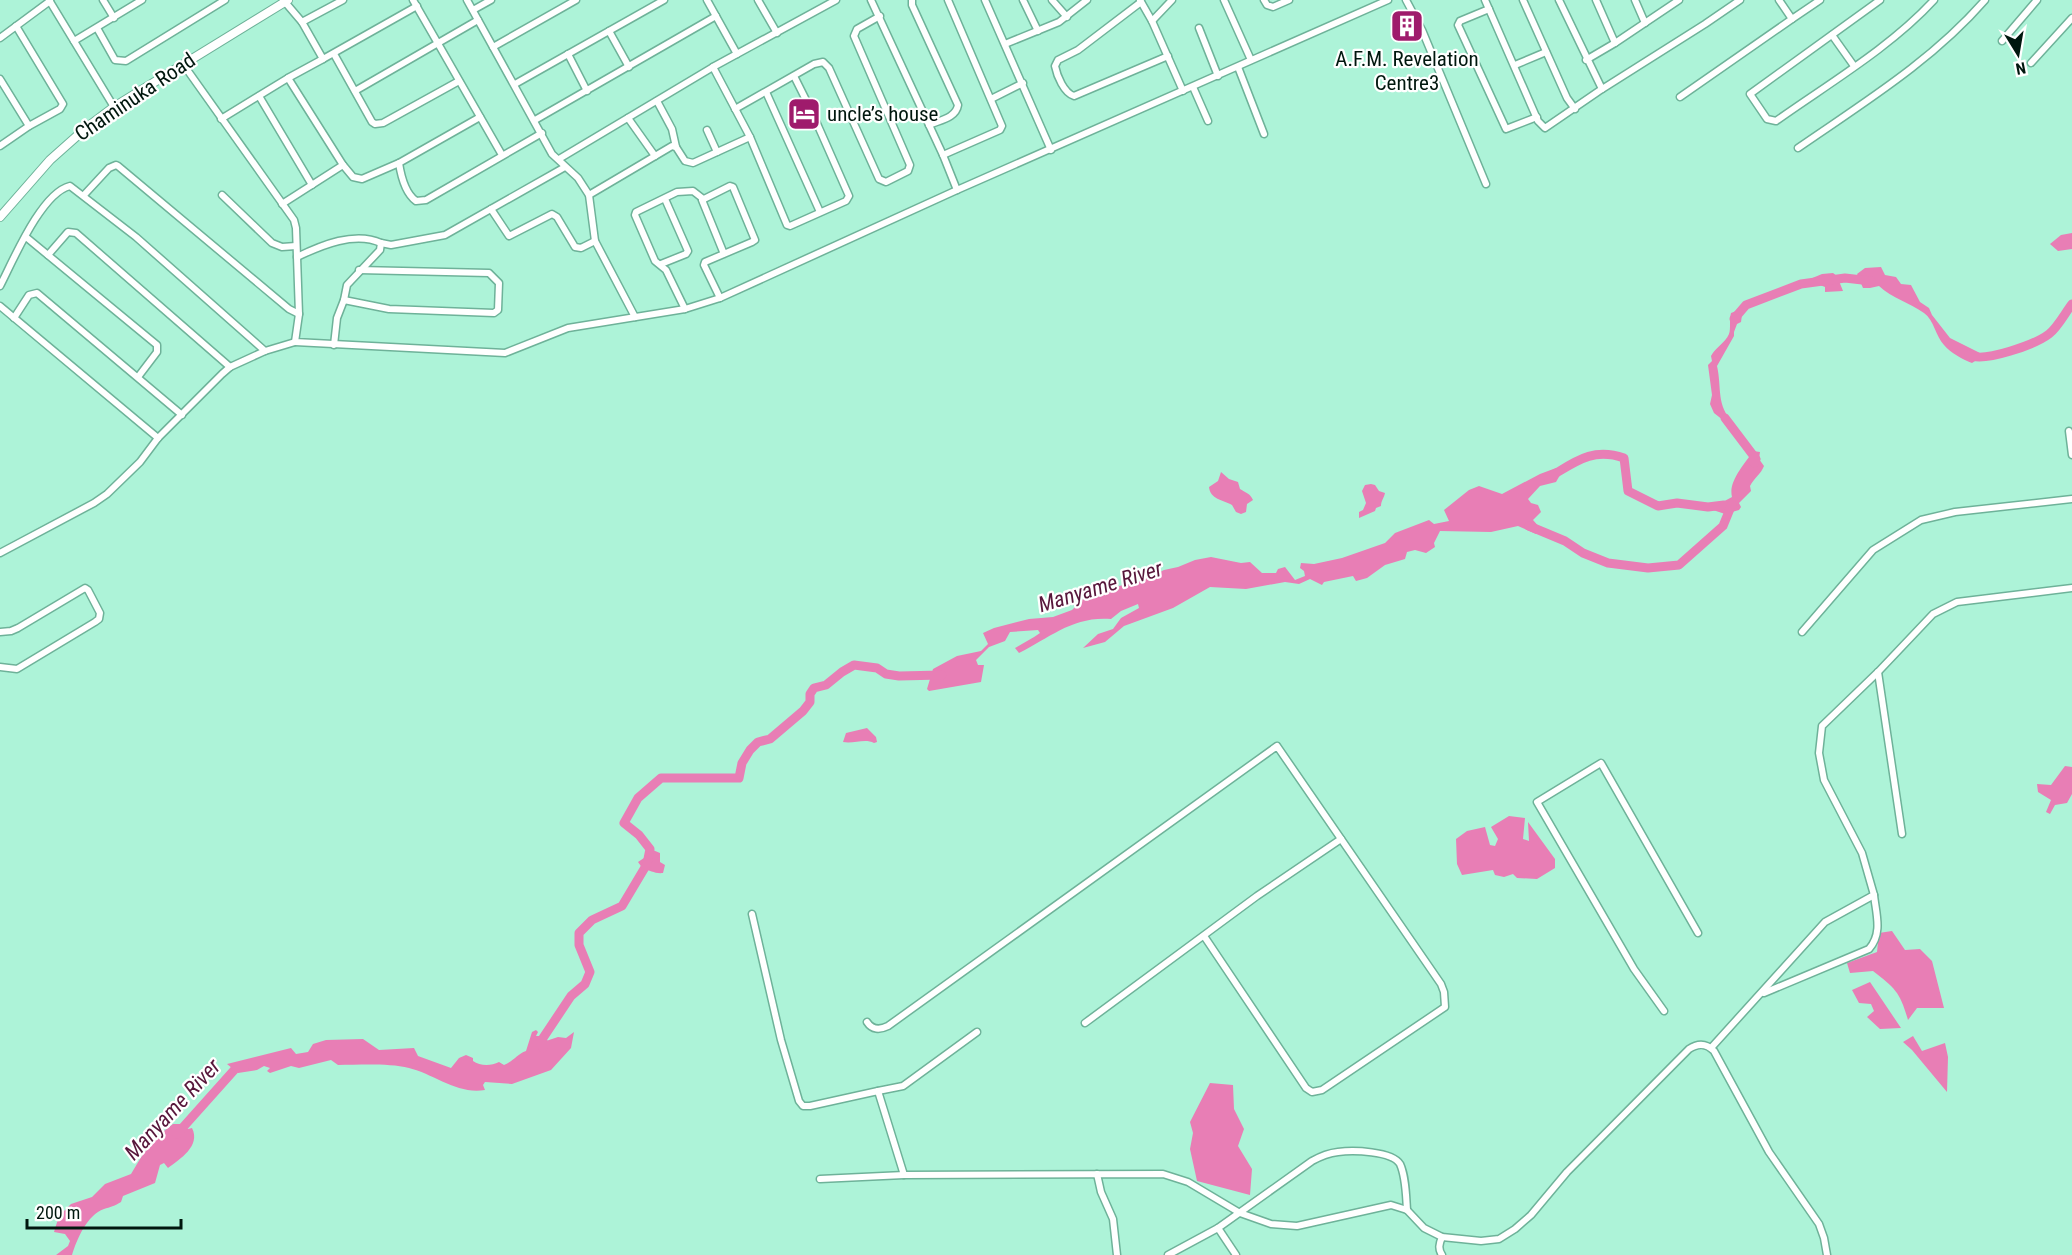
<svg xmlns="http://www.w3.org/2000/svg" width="2072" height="1255" viewBox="0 0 2072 1255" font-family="'Roboto Condensed',sans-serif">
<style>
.water{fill:#e87eb5}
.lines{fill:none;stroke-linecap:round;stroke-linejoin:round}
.river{stroke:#e87eb5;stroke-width:9}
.minor-casing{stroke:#6eb299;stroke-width:9}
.major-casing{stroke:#6eb299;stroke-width:10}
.minor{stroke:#fff;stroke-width:6}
.major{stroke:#fff;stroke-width:8}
.labels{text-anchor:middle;stroke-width:4.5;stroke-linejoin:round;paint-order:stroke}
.poi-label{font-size:21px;fill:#00170e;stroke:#fff}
.street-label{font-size:21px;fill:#00170e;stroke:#fff}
.water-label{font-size:22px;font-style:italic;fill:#57163b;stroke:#fff}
</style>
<rect width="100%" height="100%" fill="#adf3d8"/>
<g class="water">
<polygon points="2072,233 2072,249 2058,251 2050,244 2061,235"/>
<path d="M1881,267L1885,275L1896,277L1901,284L1911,285L1920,302L1929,308L1932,315L1950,338L1980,353L1978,359L1972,363C1962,359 1951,353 1944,345C1936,337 1934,320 1924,313C1910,303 1892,298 1879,286L1870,288H1863L1857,274L1865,268Z"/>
<polygon points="1833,273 1837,276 1843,291 1825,292 1825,287 1815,283 1809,284 1810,279 1822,274"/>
<path d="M1739,310L1742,315L1741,322L1737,324L1734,332V336L1717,366C1722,388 1716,406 1733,422L1732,429L1727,428L1728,424L1714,413L1710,404L1712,395L1708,365L1712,361L1711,356C1716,347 1725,343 1729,334C1731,328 1729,320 1731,313Z"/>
<path d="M1753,451L1760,452L1759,459L1764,466C1761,474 1754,478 1750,486L1751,491L1739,503L1741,507L1739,510L1725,514L1713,510L1712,505L1719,504L1732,497C1728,481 1745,464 1753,451Z"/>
<path d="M1556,468L1560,475L1556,482L1540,486L1528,499L1531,503L1538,505L1541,512L1533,520L1540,528L1536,534L1518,526L1491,532L1440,531L1434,543L1435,547L1426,553L1415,550L1407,552L1405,559L1385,565L1367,578L1356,581L1353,576L1324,582L1322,585L1310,579L1299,584L1285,582L1246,589L1210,587L1173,608L1124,626L1105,642L1083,648L1098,634L1113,629L1121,618L1139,608L1138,604L1121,611L1111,619C1073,616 1051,637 1019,653L1015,648C1023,643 1032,639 1040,633L1038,630L1010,632L1005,641L989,647L976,660L978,665H984L981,682L929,691L927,689L933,669L957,656L981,651L988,644L983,633L994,628L1029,619L1053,617L1072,610L1086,596L1097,591L1141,581L1164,570L1178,567L1195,560L1211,557L1241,563L1250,562L1262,573H1276L1278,569L1285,567L1295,580L1305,576L1304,571L1300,568L1301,563L1314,564L1342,558L1385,543L1395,533L1429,520L1434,524L1449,521L1444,510L1469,490L1479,486L1502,494L1540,474Z"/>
<path d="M1221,472L1229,479L1238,482L1240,489C1246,493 1250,493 1253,500L1247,504L1246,512L1241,514L1236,512L1232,505C1223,500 1210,499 1209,487L1218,481Z"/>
<path d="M1371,484L1375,485L1379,491L1385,493C1384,498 1381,501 1381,506L1376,508L1375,511L1359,518V512L1363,510L1366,503L1362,491L1365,485Z"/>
<path d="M867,728L876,737L877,742L874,743C865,738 854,744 843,742L846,733Z"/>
<polygon points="2065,766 2072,767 2072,794 2067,803 2055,805 2050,814 2046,812 2051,800 2038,792 2037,784 2051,785"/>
<polygon points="1509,816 1525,818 1523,839 1529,841 1528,822 1555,859 1555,868 1537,879 1517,878 1513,874 1504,877 1495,875 1493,870 1462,875 1457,864 1456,839 1467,831 1485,827 1490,845 1495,846 1498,839 1491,827"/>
<path d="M648,848L660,853V862L665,865L663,873C655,874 650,870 643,869L638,862L644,858Z"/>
<path d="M1892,931L1905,950L1920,949L1932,961L1944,1008H1917L1908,1020C1900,992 1895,988 1873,971L1850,973L1847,963L1877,952L1879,933Z"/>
<polygon points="1870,982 1901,1028 1880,1029 1867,1017 1874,1011 1871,1004 1859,1003 1852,990"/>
<path d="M536,1030L538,1032L536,1036H542L546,1041L558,1037L566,1038L574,1032L571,1048L551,1070L512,1084L485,1082L483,1085L485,1090C458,1095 434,1074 409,1068C388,1063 359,1065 338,1065L331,1060L299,1068L291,1066L270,1073L267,1071L270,1068L264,1066L257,1070L238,1073L227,1064L291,1048L296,1054L308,1052L313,1044L326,1040L363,1039L379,1050L414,1048L418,1056L451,1068L459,1058L466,1055L473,1058V1061C480,1066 491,1066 499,1062L504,1065C514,1061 517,1054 526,1051L532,1032Z"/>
<polygon points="1913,1036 1922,1051 1945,1043 1948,1057 1947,1092 1912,1050 1903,1042"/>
<polygon points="1210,1083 1233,1085 1234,1109 1244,1129 1238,1146 1252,1169 1250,1195 1197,1181 1190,1149 1193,1133 1190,1122"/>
<path d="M173,1124H180L188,1129L192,1128C201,1146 180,1159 168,1168L164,1163L160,1165L155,1183L123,1196L121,1202C115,1206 110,1207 104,1209C87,1215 77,1239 72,1255H56L68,1246L70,1241L65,1234L54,1232L59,1216L71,1204L92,1197L105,1184L131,1174L143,1154L159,1135Z"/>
</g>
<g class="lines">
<g class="river">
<polyline points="1734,319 1746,305 1801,284 1845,278 1871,281"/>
<path d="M1969,355C1984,363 2036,344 2049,334C2058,327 2065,313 2072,304"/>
<polyline points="1725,418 1756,459 1754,463"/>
<path d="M1548,478C1575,462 1592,447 1624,458L1628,491L1658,506L1677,503L1708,507L1724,505"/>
<polyline points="1529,526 1565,541 1583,553 1608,563 1648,568 1679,565 1723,526 1732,504"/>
<polyline points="543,1048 543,1038 571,996 585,984 590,972 579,945 579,933 592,920 622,906 647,864 650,849 639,835 624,823 638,798 661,778 739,778 742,763 750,750 758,742 770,739 803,711 810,702 810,694 814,688 826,685 842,672 854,665 877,668 886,674 899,676 942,675"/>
<polyline points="177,1134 236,1068 245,1066"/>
</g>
<defs>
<g id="minor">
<polyline points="49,0 114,107"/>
<polyline points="103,0 114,18"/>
<polyline points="343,0 302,22 323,59 417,6"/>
<polyline points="413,0 502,155"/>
<polyline points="467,0 552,154 578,178 589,195 595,241 635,317"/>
<polyline points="707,0 737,54"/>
<polyline points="758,0 777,33"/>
<polyline points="871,0 943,155 957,190"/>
<path d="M912,0V5L958,105C956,118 940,120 929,125"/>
<polyline points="985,0 1051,150"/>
<polyline points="1023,0 1038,31"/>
<polyline points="1052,0 1067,17"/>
<polyline points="1140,0 1152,21 1183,91"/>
<polyline points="1224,0 1251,60"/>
<polyline points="1264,0 1267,5 1273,7 1289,0"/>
<polyline points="1406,0 1422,30 1486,184"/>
<polyline points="1485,0 1538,121 1545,128 1599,91 1705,24 1740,0"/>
<polyline points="1523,0 1567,98 1575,109"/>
<polyline points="1559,0 1602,89"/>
<polyline points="1596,0 1615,43"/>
<polyline points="1635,0 1645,23"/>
<polyline points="1779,0 1792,19 1820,0"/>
<path d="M1880,0L1750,94L1767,119L1776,121C1828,84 1891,47 1934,0"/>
<polyline points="285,2 302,22"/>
<path d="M1141,2L1078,50L1058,60L1055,66C1057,76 1064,93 1074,96L1168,56"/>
<polyline points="1489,9 1460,21 1458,25 1506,129 1537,117"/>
<polyline points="473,10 491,0"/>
<polyline points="1152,21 1172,0"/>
<polyline points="97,28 115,60 126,61 225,0"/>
<polyline points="1199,28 1218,76"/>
<polyline points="609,31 629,67"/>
<polyline points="1832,35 1854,66"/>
<polyline points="0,38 50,1"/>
<polyline points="74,41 142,0"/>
<polyline points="2002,41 2037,0"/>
<polyline points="1005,44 1059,22 1087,0"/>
<polyline points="493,47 576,0"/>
<polyline points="334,54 372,122 375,124 383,123 459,81"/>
<polyline points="568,54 587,91"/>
<polyline points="1586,60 1615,43 1679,0"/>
<polyline points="2031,63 2072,18"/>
<polyline points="183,64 294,220 296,228 299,314 295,342 505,353 568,328 685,309 720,298 957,190 1388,0"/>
<polyline points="1515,65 1546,52"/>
<polyline points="713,67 750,137 787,225 790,226 846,201 849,196 811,110 794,76"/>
<polyline points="1238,67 1264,134"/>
<polyline points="288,78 343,165 353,177 362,179 399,163"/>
<polyline points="0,79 29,126"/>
<polyline points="515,84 664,0"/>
<polyline points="1193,87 1208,121"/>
<polyline points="355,91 478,20"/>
<polyline points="766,92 820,212"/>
<polyline points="259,96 312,185"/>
<polyline points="1680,97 1792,19"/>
<polyline points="991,99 1023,83"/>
<polyline points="657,101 672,129 676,147"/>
<polyline points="735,109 814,64 823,62 829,68 879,179 886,182 908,171 910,165 854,36 857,29 880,16"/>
<path d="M480,117L399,163C401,176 405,193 416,201L426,200L542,133"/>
<polyline points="628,118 655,156"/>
<polyline points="221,119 288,78 323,59"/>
<polyline points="535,120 716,16"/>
<polyline points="707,130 717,152"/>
<polyline points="0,146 29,126 60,109 63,104 16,26"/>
<path d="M1798,148C1863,103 1932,61 1985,0"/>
<polyline points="943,155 1000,130 1002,126 948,0"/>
<polyline points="559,159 713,67 836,0"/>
<polyline points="84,195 109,168 116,165 118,166 289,309 299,314"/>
<polyline points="222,195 272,243 282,247 296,246"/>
<polyline points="589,195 672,146 676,147 685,161 693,163 750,137"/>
<polyline points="282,204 343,165"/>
<polyline points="491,209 509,236 552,214 557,217 575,247 581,248 595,241"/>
<polyline points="26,237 157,345 157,352 138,377"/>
<polyline points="381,243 391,245 445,235 565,167"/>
<polyline points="48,255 68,232 76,233 230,367"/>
<path d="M297,257C322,245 355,231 381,243L380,250L347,285L344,300L337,318L334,345"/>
<polyline points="661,264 686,254 688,251 665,199"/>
<path d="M0,286C13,261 41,193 70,186L136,237L265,351L295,342"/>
<polyline points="720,298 704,265 705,262 752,242 755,240 733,187 730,186 702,200 724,254"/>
<polyline points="344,300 389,309 494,313 498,310 499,283 489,273 359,270"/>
<polyline points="0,306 158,438"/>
<polyline points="685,309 666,270 655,261 635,215 636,212 677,192 693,191 702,198"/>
<polyline points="14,318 29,295 37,293 182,415"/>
<polyline points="2069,431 2072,455"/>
<polyline points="0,553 94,503 107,494 140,462 158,438 222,374 230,367 265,351"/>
<polyline points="0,632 11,631 18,628 85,588 88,590 100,613 99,619 95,622 17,669 0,667"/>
<polyline points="1802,632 1873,550 1921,520 1955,512 2072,499"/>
<polyline points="1878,672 1902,834"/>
<polyline points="752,914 781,1040 799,1101 803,1106 810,1106 878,1091 904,1175"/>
<path d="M1764,993L1869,949C1883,933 1876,914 1874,895"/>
<polyline points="1664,1011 1634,969 1537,802 1601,763 1698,933"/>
<path d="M867,1022C872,1030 880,1030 888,1026L1277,746L1441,984L1444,992L1445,1007L1322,1090L1312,1092L1306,1088L1204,936"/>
<polyline points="1085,1023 1257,896 1341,839"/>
<polyline points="1711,1048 1825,922 1874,895 1862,853 1824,780 1819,753 1822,726 1878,672 1933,614 1957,602 2072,588"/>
<polyline points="878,1091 903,1086 977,1032"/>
<polyline points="1097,1174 1101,1192 1113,1219 1117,1255"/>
<path d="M820,1179L904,1175L1163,1174L1188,1182L1240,1213L1271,1224L1297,1226L1391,1205L1407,1210L1424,1228L1442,1237L1481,1241L1499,1239L1515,1229L1531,1215L1567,1172L1689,1049C1698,1043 1706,1043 1714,1051L1769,1152L1819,1224L1824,1238L1827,1255"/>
<polyline points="1218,1228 1236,1255"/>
<path d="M1168,1255L1218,1228L1312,1161C1321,1156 1329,1153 1338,1152C1353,1150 1392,1151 1400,1164C1406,1177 1406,1196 1407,1210"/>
<path d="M1442,1255C1438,1249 1439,1244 1442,1237"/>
</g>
<polyline id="major" points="0,217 50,160 86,128 114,107 288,0"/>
</defs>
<use href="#minor" class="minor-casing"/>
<use href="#major" class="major-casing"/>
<use href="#minor" class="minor"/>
<use href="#major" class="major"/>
</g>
<defs>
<symbol id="building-square" viewBox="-11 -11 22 22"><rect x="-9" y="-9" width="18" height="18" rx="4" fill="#9f1b6c" stroke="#fff"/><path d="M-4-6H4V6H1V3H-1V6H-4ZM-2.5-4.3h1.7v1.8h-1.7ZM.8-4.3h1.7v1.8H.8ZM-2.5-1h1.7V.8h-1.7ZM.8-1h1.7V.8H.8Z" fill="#fff"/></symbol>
<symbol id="hotel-square" viewBox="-11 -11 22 22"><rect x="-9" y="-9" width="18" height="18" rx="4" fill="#9f1b6c" stroke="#fff"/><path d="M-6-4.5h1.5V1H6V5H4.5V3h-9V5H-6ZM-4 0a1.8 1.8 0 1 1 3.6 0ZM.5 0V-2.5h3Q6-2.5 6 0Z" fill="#fff"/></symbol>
</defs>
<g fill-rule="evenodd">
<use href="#building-square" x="1388" y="7" width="38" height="38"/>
<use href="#hotel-square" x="785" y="95" width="38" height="38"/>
</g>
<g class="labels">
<g class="poi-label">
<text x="1407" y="66">A.F.M. Revelation<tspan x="1407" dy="24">Centre3</tspan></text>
<text x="827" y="121" text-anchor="start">uncle’s house</text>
</g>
<g class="street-label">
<text transform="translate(135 97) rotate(-34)" y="7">Chaminuka Road</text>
</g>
<g class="water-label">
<text transform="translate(1100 586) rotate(-17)" y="8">Manyame River</text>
<text transform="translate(172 1109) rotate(-47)" y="8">Manyame River</text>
</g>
</g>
<g transform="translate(2018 54) rotate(169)" stroke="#ffffff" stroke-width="4.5" paint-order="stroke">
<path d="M0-4.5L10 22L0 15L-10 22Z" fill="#00170e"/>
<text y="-9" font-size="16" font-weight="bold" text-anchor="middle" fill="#00170e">N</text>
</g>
<path d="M27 1219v9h154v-9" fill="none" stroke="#00170e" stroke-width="3"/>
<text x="36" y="1219" font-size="18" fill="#00170e" stroke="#ffffff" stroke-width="4.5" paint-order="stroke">200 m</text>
</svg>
